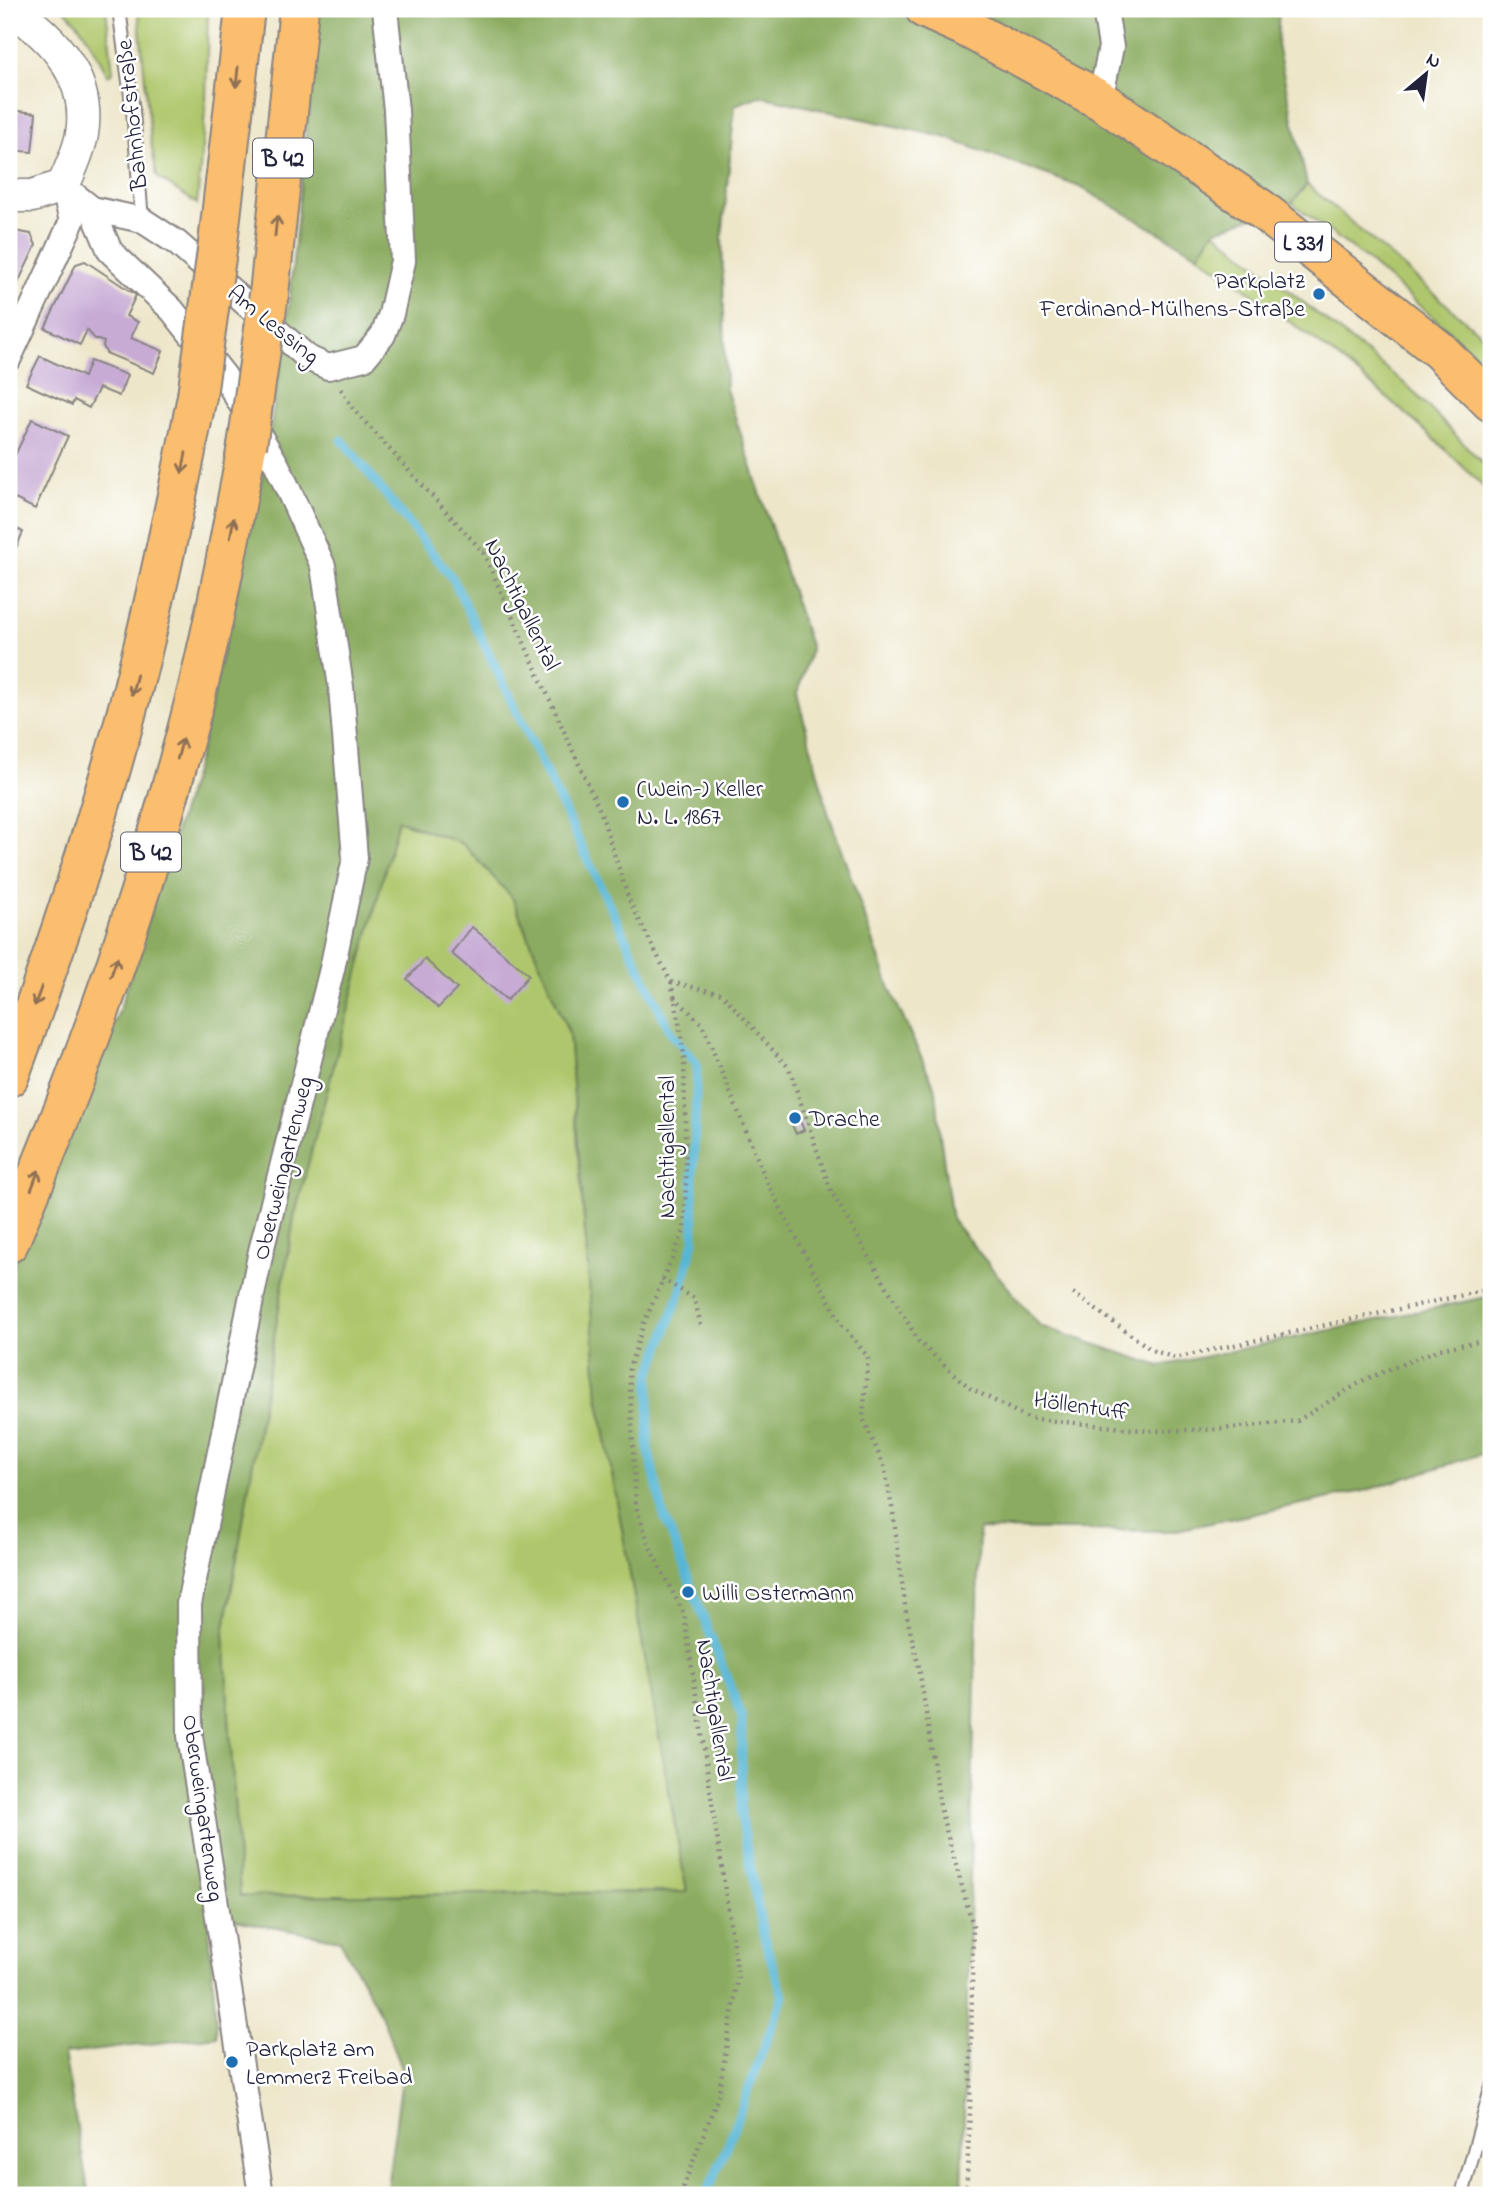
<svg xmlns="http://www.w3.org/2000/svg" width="1500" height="2204" viewBox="0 0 1500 2204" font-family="'Indie Flower',sans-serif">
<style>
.green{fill:#afc76c;stroke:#687454;stroke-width:2}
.forest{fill:#8bac60;stroke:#56674e;stroke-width:2;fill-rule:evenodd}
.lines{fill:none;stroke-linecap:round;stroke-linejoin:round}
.stream{stroke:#56b6d5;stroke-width:9}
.building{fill:#c7abd5}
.service-casing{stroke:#888482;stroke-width:16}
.minor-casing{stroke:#888482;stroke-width:28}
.tertiary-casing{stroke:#888482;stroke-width:35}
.primary-casing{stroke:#888482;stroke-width:42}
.trunk-casing{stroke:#888482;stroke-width:42}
.path{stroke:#888482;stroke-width:4.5;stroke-dasharray:2 5;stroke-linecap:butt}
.service{stroke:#fff;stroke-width:12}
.minor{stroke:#fff;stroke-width:24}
.tertiary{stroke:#fff;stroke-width:32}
.primary{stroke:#fbbd6e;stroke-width:38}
.trunk{stroke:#fbbd6e;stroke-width:38}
.trunk-bridge-casing{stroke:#888482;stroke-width:42;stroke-linecap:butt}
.trunk-bridge{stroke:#fbbd6e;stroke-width:38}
.oneway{stroke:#8e7054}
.poi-dot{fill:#1f6fb2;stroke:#fff;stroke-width:2.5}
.labels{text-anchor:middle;stroke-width:5;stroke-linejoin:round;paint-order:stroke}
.shield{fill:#fff;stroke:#646476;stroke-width:2}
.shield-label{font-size:23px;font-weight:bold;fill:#22223b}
.street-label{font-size:24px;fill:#22223b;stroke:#fff}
.poi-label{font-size:24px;fill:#22223b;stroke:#fff;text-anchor:start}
</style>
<rect width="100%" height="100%" fill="#fff"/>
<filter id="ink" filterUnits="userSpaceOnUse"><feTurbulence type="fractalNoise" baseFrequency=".0143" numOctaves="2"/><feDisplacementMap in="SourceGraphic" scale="14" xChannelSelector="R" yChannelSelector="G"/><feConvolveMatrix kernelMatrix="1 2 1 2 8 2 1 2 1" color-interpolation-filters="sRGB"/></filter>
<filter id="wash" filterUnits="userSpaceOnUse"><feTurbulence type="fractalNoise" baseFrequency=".00686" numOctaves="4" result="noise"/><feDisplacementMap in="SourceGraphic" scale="28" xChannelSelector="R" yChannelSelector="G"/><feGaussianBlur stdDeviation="1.57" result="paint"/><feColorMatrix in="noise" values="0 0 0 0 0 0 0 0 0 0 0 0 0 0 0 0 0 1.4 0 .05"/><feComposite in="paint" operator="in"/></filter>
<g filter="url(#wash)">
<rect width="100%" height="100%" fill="#ede6c9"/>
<g class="green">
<path d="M64,9H106L113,72L108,76C96,51 84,28 64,9Z"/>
<polygon points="138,9 208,9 206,100 197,204 157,177 151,142"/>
<polygon points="1307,184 1491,343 1491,368 1367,260 1292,203"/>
<path d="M1214,231L1409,387L1491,472V495C1404,403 1301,328 1198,255Z"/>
<polygon points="397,820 463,844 512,897 569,1033 598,1395 687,1892 240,1896 224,1634 294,1218"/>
</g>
<path class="forest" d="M318,9H1279L1277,45L1307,184L1292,203L1214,231L1198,255L1080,187L944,137L760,96L735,105L722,238L726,389L811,649L797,694L828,812L890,989L936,1090L940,1135L952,1220L1040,1326L1160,1366L1491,1296V1451L1364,1491L1172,1531L979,1529L962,2195H386L403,2071L381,2015L340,1940L208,1915L217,2036L64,2054L89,2195H9V1276L120,1009L199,756L265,464L288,314ZM398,820L463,844L512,897L569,1033L598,1395L687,1892L240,1896L224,1634L294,1218Z"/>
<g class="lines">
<polyline class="stream" points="342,440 453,579 671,1033 697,1064 693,1180 694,1240 681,1290 650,1376 648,1448 663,1513 742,1717 741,1817 764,1938 783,1996 727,2147 706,2195"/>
</g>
<g id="blocks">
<g class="building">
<polygon points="9,110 36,113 32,152 9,150"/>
<polygon points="9,230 31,234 36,245 9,302"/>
<polygon points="85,261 136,295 126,316 138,322 131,338 163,351 154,373 106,353 103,346 104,342 95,339 87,330 80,345 45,328 76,264"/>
<polygon points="40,356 84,377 90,361 127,375 119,396 99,388 89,408 74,400 72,405 26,384"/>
<polygon points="32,419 68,436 35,509 9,496 9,468"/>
<polygon points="9,525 23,532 9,564"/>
<polygon points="472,927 529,975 507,1000 451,953"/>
<polygon points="425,959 457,989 438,1008 407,979"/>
<polygon points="796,1112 804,1130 796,1134 788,1115"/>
</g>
</g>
</g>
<g filter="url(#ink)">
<use href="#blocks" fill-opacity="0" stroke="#888482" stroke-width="2"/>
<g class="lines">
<defs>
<g id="service">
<polyline points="119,9 133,111 142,220"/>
<polyline points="1462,2195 1491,2089"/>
</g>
<g id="minor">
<polyline points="1100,100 1111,47 1105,9"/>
<polyline points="63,186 92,209 142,220 177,243 308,358 328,367 364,358 383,335 391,314 403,261 396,110 385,9"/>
<polyline points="92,209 110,251 172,310 225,377 277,465 323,566 341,687 355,858 332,969 261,1251 189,1604 190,1736 261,2195"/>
<polyline points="9,358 72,221 63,186"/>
</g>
<path id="tertiary" d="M9,196H32L63,186C70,170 79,152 82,134C91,78 54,38 11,9"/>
<polyline id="primary" points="925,9 965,27 1100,100 1261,209 1439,350 1491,402"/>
<g id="trunk">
<polyline points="218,243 245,9"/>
<polyline points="269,294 299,9"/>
<path d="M9,1077C58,944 103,809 137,672C160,580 179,488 197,396"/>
<path d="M9,1243C85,1065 150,879 197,691C217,610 232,528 247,446"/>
</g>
</defs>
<use href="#service" class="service-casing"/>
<use href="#minor" class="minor-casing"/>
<use href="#tertiary" class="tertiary-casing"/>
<use href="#primary" class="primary-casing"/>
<use href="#trunk" class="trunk-casing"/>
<g class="path">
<polyline points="341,389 354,410 483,552 601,813 629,900 671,982 678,1016 684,1055 686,1181 684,1231 644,1323 629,1369 636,1507 652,1552 684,1614 738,1977 718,2097 680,2195"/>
<polyline points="483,552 500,542"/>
<polyline points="671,982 722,994 789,1068 831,1191 919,1342 970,1388 1028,1418 1150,1431 1223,1429 1297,1421 1366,1379 1440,1349 1491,1339"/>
<polyline points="674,997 702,1024 767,1182 842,1325 868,1357 863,1418 884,1466 893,1512 906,1613 919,1667 941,1812 973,1926 970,2112 966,2195"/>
<polyline points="662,1279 694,1298 701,1325"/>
<polyline points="1073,1293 1152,1350 1175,1358 1491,1289"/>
</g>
<use href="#service" class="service"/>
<use href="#minor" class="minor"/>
<use href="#tertiary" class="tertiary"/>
<use href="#primary" class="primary"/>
<use href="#trunk" class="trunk"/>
<defs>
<g id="trunk-bridge">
<polyline points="197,396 218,243"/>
<polyline points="247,446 269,294"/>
</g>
</defs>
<use href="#trunk-bridge" class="trunk-bridge-casing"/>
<use href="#trunk-bridge" class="trunk-bridge"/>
</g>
<defs><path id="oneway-shaft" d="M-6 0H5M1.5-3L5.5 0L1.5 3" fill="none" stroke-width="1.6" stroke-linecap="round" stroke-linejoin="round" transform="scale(1.75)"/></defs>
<g class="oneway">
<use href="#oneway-shaft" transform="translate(237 77) rotate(96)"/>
<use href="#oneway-shaft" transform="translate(276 226) rotate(-84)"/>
<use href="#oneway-shaft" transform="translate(184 463) rotate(101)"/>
<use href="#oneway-shaft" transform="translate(232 528) rotate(-80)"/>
<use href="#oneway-shaft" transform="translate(134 685) rotate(105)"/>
<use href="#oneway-shaft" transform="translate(180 749) rotate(-75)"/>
<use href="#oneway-shaft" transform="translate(114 967) rotate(-71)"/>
<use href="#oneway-shaft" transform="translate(38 996) rotate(110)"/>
<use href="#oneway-shaft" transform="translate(35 1180) rotate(-69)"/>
</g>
</g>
<g class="poi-dot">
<circle cx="1319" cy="294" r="7"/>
<circle cx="623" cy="802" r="7"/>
<circle cx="795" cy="1118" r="7"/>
<circle cx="688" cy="1592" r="7"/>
<circle cx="232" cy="2062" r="7"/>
</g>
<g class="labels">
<g class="shield">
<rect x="253" y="138.5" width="60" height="39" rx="5"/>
<rect x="1275" y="222.5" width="56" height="39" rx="5"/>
<rect x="121" y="832.5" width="60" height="39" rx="5"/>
</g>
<g class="shield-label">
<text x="283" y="166">B 42</text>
<text x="1303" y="250">L 331</text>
<text x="151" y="860">B 42</text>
</g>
<g class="street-label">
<text transform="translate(131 115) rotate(-96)" y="8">Bahnhofstraße</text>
<text transform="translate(274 324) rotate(39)" y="8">Am Lessing</text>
<text transform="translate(523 604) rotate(64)" y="8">Nachtigallental</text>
<text transform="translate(666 1147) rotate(-90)" y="8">Nachtigallental</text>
<text transform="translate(282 1168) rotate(-76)" y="8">Oberweingartenweg</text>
<text transform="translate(1081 1405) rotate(8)" y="8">Höllentuff</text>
<text transform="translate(716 1710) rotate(81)" y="8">Nachtigallental</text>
<text transform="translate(204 1808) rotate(82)" y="8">Oberweingartenweg</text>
</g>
<g class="poi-label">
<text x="1305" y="288" text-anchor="end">Parkplatz<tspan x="1305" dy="28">Ferdinand-Mülhens-Straße</tspan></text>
<text x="637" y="796">(Wein-) Keller<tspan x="637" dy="28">N. L. 1867</tspan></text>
<text x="809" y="1126">Drache</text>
<text x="702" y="1600">Willi Ostermann</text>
<text x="246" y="2056">Parkplatz am<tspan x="246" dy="28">Lemmerz Freibad</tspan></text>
</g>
</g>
<rect width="1500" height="2204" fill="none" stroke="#fff" stroke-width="35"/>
<g transform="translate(1426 74) rotate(29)" stroke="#ffffff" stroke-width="5" paint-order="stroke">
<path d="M0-5L12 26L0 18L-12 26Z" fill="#22223b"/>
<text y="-10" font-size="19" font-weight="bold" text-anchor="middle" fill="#22223b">N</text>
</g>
</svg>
